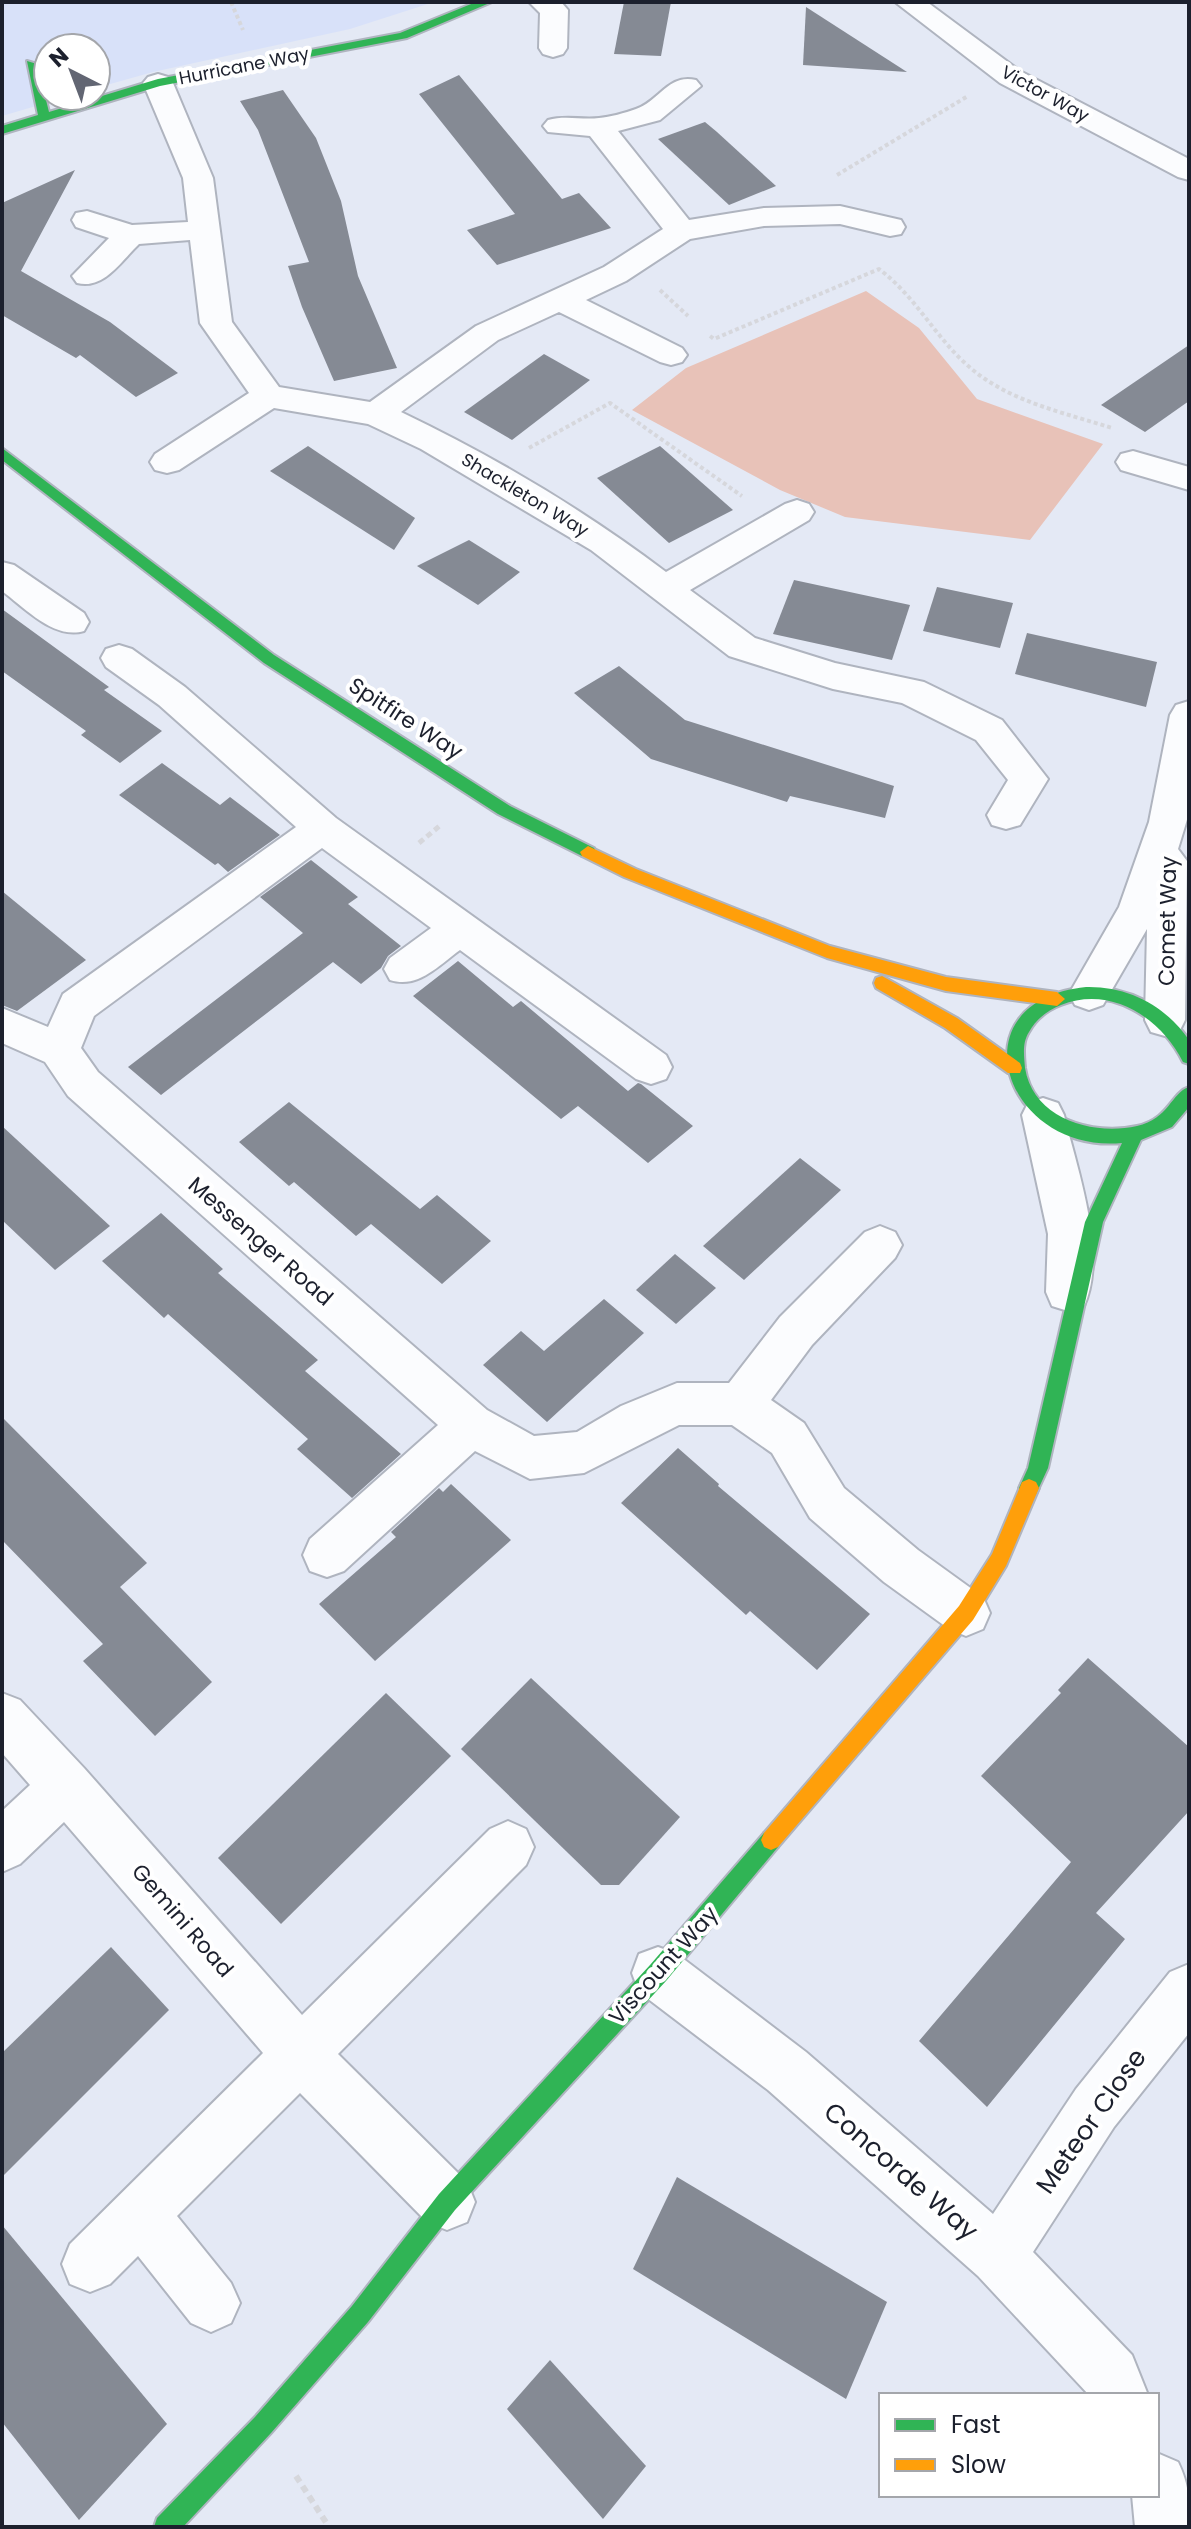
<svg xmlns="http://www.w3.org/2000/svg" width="1191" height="2529" viewBox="0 0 1191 2529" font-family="Poppins,sans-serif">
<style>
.built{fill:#d8e1f9}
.green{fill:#e8c2b8}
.building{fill:#858a94}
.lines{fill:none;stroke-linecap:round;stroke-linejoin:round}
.street-casing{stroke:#afb4bf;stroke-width:4}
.fast-casing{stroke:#afb4bf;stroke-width:4}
.slow-casing{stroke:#afb4bf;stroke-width:4}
.path-far2{stroke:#d6d7dc;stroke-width:4;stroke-dasharray:4 3;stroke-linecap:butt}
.path-far1{stroke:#d6d7dc;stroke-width:5;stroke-dasharray:6 4;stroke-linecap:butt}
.path{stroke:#d6d7dc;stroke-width:6;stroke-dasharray:7 5;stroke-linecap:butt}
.street{fill:#fbfcfe;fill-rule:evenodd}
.fast{fill:#30b455;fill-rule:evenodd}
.slow{fill:#ff9f0a;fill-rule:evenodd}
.labels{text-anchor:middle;stroke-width:8;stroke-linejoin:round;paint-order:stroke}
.far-street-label{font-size:18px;fill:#1c202d;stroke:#fff}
.street-label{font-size:22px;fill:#1c202d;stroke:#fff}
.near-street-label{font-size:26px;fill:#1c202d;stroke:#fff}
</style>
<rect width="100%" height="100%" fill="#e4e9f5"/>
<polygon class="built" points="2,2 434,2 350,29 153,72 96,88 96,48 48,48 48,96 70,96 2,116"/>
<polygon class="green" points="866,291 919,328 977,399 1103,444 1030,540 845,517 780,490 632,410 686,368"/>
<g class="building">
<polygon points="624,2 671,2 661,56 614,54"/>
<polygon points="806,7 907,72 803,65"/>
<polygon points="459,75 562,199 579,193 611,228 497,265 467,230 515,214 419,94"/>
<polygon points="283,90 316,138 341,201 358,276 397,368 334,381 302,307 288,266 309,262 258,130 240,101"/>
<polygon points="705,122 717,132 776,186 729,205 658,139"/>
<polygon points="75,170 21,271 110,322 178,373 136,397 80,355 76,358 2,315 2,203"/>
<polygon points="1189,345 1189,401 1145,432 1101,405"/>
<polygon points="544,354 590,380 512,440 464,412"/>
<polygon points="308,446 415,518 394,550 270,471"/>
<polygon points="660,446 684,467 733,510 669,543 597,478"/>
<polygon points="469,540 520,572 478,605 417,566"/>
<polygon points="794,580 910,605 892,660 773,634"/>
<polygon points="937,587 1013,603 1000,648 923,631"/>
<polygon points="2,609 109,687 104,690 162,731 120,763 81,735 86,731 2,671"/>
<polygon points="1027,633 1157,662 1146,707 1015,674"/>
<polygon points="619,666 685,720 894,786 885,818 790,796 787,802 651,759 574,693"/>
<polygon points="162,763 220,805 230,797 280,835 228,872 218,863 215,865 119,795"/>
<polygon points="311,860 358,897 348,904 401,946 388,956 381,968 361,984 333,962 161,1095 128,1067 303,933 260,897"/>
<polygon points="2,891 86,960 17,1011 2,1005"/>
<polygon points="458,961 513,1007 521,1001 628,1091 638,1083 641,1084 693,1126 648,1163 578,1106 561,1119 413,996"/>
<polygon points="289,1102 420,1209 437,1195 491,1241 442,1284 371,1224 356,1236 294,1182 289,1186 239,1142"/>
<polygon points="2,1126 110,1226 55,1270 2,1220"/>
<polygon points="800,1158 841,1190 744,1280 703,1246"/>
<polygon points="161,1213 223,1269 218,1273 318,1360 305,1371 401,1454 352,1498 297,1449 308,1439 168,1314 164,1318 102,1261"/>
<polygon points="675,1254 716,1288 676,1324 636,1290"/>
<polygon points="604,1299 644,1333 547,1422 483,1365 521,1331 544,1351"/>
<polygon points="2,1417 147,1563 120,1587 212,1682 155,1736 83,1661 103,1644 2,1540"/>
<polygon points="678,1448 719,1484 718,1486 870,1614 817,1670 750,1611 746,1615 621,1503"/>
<polygon points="451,1484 511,1540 375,1661 319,1604 396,1537 391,1532 439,1488 443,1492"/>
<polygon points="1088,1658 1189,1747 1189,1811 1096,1913 1125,1939 987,2107 919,2041 1071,1862 981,1776 1061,1693 1058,1690"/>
<polygon points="531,1678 680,1817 619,1885 601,1885 461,1749"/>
<polygon points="386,1693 451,1756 281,1924 218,1858"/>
<polygon points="111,1947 169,2010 2,2177 2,2053"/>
<polygon points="677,2177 887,2302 846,2399 633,2269"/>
<polygon points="2,2225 167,2424 79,2520 2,2422"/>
<polygon points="550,2360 646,2466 603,2519 507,2409"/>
</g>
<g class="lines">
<defs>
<g id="street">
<polygon points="529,2 561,2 568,10 567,48 563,54 553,57 543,54 539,48 540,13"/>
<polygon points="895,2 927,2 1020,71 1189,159 1189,180 1178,177 1000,83"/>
<path d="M158,74L168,77L173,83L213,178L232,322L279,387L370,402L476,326L604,267L663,229L590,136L548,132L543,126L548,120C565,115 581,120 599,118C610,117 625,113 636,109C659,101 669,73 696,80L701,86L660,120L618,131L689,220L764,208L840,206L901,220L905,227L901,234L890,236L840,224L764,226L690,239L626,281L586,300L682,348L687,355L682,362L671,365L660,362L559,312L498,340L401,412C493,456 584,510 666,572L785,504L797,500L809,504L814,512L809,520L690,590L755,638L835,663L924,682L1002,720L1048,779L1020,825L1006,829L992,825L987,815L1008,780L976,740L902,703L833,689L729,656L591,550L421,449L368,424L274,408L179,470L167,473L155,470L150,462L155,454L249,393L200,323L190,240L139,244C121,261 104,290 77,283L72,276L109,238L76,227L72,220L76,213L87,211L132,225L188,222L183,178L143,83L148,77Z"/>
<polygon points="1133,451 1189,467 1189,490 1121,470 1116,462 1121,454"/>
<path d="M2,562L14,565L84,613L89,622L84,631C54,640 25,608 2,591Z"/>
<path d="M119,645L132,649L185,687L336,818L666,1055L672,1067L666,1079L651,1084L636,1079L460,950C438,966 418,989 390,980L384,969L390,958L431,928L322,848L94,1016L81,1048L98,1072L487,1410L534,1436L577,1432L621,1406L677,1383H729L780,1317L865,1232L880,1226L895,1232L902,1245L895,1258L812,1345L771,1400L804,1423L844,1488L918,1550L983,1597L990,1613L983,1629L966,1636L949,1629L884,1582L810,1518L772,1453L732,1425H679L584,1473L530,1479L475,1451L344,1571L327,1577L310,1571L303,1555L310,1539L438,1425L68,1096L45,1062L2,1043V1008L48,1027L63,994L296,827L159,705L106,667L101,658L106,649Z"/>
<polygon points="1189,701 1189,813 1178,849 1187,861 1185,1020 1179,1032 1165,1036 1151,1032 1145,1020 1147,929 1103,1005 1089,1010 1075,1005 1069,994 1119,907 1149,822 1170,715 1176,705"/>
<path d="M1043,1098L1058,1103L1064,1115C1077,1169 1108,1254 1084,1306L1068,1311L1052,1306L1046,1292L1048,1234L1022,1115L1028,1103Z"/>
<polygon points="2,1693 20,1700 84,1768 302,2015 490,1829 508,1821 526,1829 534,1847 526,1865 338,2054 467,2182 475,2202 467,2222 447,2230 427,2222 300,2093 177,2216 231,2283 240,2303 231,2323 211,2332 191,2323 138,2256 110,2284 90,2292 70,2284 62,2264 70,2244 263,2053 64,1822 20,1864 2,1872 2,1811 30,1785 2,1753"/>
<polygon points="658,1947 677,1954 806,2052 993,2214 1076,2089 1170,1972 1189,1964 1189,2033 1114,2127 1033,2252 1132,2355 1148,2395 1089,2395 978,2276 768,2090 639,1992 632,1973 639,1954"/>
<path d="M1157,2453L1178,2462C1190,2487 1189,2500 1189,2527H1135L1132,2495H1157Z"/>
</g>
<g id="fast">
<polygon points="476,2 492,2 407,38 160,86 2,134 2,126 38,115 27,61 37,64 49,112 158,79 400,33"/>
<polygon points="2,448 274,655 510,806 594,848 596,852 594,856 582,856 498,814 264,663 2,460"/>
<path d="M1086,987C1128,986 1166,1006 1189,1040V1064L1183,1062C1161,1018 1111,985 1061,1005C1048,1010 1036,1019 1029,1032C1022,1043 1024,1055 1025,1068C1033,1119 1093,1136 1137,1126C1169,1119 1171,1093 1189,1087V1107L1172,1127L1141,1140L1103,1222L1048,1468L1036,1494L1029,1497L1022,1494L1019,1488L1028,1468L1085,1222L1122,1143C1004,1154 953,1001 1086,987Z"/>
<polygon points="771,1830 778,1833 781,1840 778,1847 666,1981 455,2210 368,2322 271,2433 183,2527 154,2527 157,2518 255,2417 352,2306 439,2194 650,1965 764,1833"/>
</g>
<g id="slow">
<polygon points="588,846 636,869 830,946 946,977 1057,992 1065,999 1057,1006 946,991 827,958 624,877 582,856 580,852"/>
<polygon points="882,976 957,1018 1020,1063 1022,1068 1020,1073 1008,1073 945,1028 876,988 874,983 876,978"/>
<polygon points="1029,1479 1036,1482 1039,1488 1006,1566 973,1620 778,1847 771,1850 764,1847 761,1840 764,1833 959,1606 992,1554 1022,1482"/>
</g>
</defs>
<use href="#street" class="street-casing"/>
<use href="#fast" class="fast-casing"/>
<use href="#slow" class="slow-casing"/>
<g class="path-far2">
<polyline points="231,2 243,30"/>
<polyline points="837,175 968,96"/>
<polyline points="660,290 688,316"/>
<path d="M710,336L714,339L879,269C915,296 934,335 966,364C1006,401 1062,412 1112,428"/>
<polyline points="529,448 610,403 742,496"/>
</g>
<polyline class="path-far1" points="419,843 442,824"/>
<polyline class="path" points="296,2476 329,2527"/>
<use href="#street" class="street"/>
<use href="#fast" class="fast"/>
<use href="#slow" class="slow"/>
</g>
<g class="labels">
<g class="far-street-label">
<text transform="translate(244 66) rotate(-11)" y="6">Hurricane Way</text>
<text transform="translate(1045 94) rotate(29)" y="6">Victor Way</text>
<text transform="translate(525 495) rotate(31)" y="6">Shackleton Way</text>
</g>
<g class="street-label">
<text transform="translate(406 718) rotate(33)" y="8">Spitfire Way</text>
<text transform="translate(1167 921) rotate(-89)" y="8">Comet Way</text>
<text transform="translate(261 1241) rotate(41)" y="8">Messenger Road</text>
<text transform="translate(183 1920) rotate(49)" y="8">Gemini Road</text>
<text transform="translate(663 1965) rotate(-48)" y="8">Viscount Way</text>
</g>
<g class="near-street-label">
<text transform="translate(1091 2121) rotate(-55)" y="9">Meteor Close</text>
<text transform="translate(901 2171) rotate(41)" y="9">Concorde Way</text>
</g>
</g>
<rect width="1191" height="2529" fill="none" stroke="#1c202d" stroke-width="8"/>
<rect x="879" y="2393" width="280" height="104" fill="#ffffff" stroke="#a4a6ab" stroke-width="2"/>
<rect x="895" y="2419" width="40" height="12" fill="#30b455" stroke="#a4a6ab" stroke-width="2"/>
<text x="951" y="2433" font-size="24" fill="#1c202d">Fast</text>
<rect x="895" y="2459" width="40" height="12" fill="#ff9f0a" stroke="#a4a6ab" stroke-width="2"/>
<text x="951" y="2473" font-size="24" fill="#1c202d">Slow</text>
<g transform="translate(72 72) rotate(318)"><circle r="38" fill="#ffffff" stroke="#a4a6ab" stroke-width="2"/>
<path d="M0-6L14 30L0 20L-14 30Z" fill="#626673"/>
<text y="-12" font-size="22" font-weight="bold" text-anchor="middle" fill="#1c202d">N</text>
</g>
</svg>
